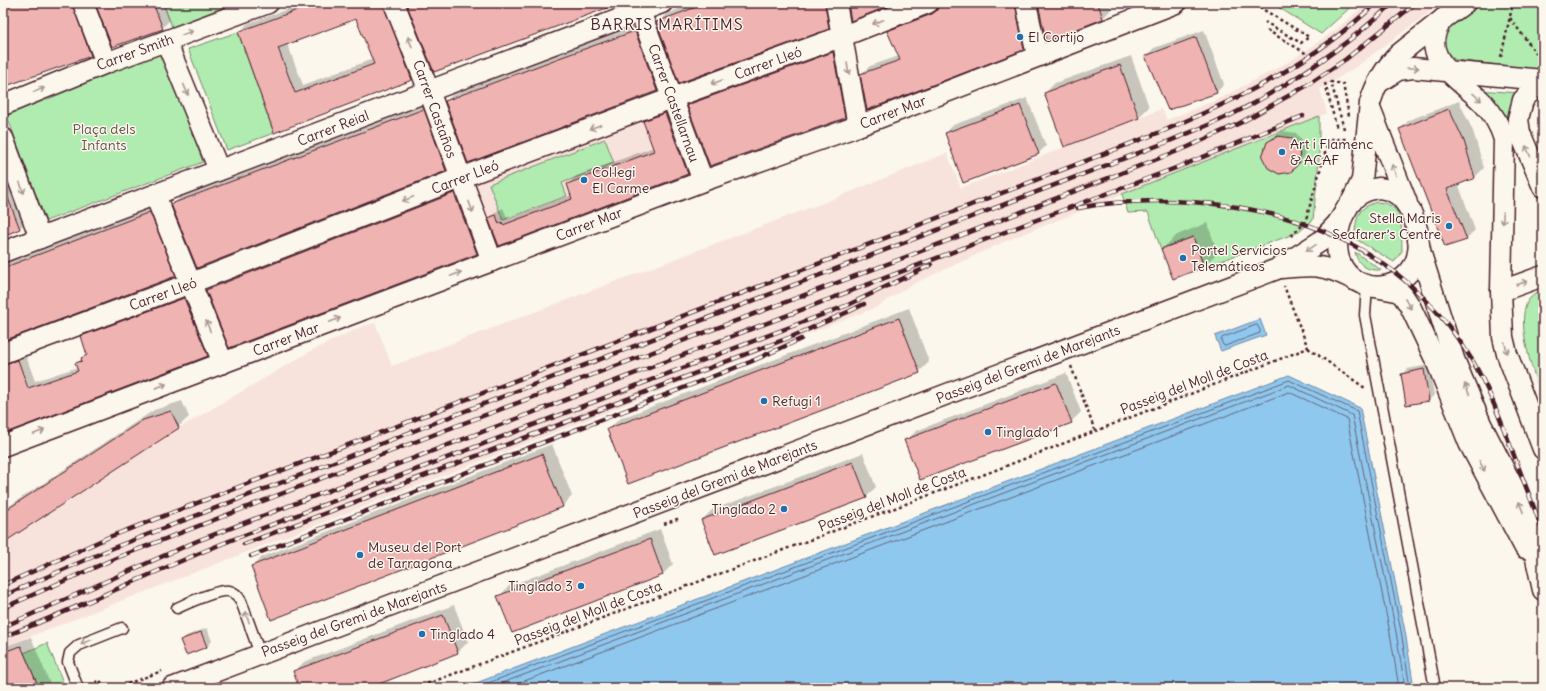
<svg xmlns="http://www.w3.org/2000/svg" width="1546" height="691" viewBox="0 0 1546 691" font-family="Delius,sans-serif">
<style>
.built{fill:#f7e3db}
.green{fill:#b0ebb0;stroke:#7d856e}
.water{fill:#8fc8ee;stroke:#7384a0}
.shadow{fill:#0003;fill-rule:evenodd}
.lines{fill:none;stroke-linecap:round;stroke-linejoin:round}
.shore{stroke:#666379;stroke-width:1}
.building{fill:#efb4b2;stroke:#4a1f2b;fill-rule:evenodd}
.service-casing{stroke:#4a1f2b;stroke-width:13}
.minor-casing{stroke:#4a1f2b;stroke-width:23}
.path{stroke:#4a1f2b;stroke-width:2.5;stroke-dasharray:3 3;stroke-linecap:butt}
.service{stroke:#fbf7ec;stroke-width:10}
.minor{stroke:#fbf7ec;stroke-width:20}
.rail-casing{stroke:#4a1f2b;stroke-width:4.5}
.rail{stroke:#fbf7ec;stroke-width:3;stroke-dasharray:9;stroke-linecap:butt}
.oneway{stroke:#ab9695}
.poi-dot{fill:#1f6fb2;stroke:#fbf7ec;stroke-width:1.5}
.labels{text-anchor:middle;stroke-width:3;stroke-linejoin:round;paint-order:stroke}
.poi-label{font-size:14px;fill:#4a1f2b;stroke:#fbf7ec;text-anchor:start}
.street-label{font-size:14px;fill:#4a1f2b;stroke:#fbf7ec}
.park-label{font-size:14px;fill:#64524c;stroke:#fbf7ec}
.quarter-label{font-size:16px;letter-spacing:1px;fill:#4a1f2b;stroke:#fbf7ec}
</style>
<rect width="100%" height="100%" fill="#fbf7ec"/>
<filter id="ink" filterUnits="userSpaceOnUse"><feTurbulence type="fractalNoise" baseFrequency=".025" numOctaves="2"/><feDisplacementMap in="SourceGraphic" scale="8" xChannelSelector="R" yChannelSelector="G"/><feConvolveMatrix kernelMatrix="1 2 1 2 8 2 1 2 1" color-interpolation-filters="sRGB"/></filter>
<g filter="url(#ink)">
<g class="built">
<polygon points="1367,3 1442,3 1356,67 1320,89 1327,113 1008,240 909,286 877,307 3,647 3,543 179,428 311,351 360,327 375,323 392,366 828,201 947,153 961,188 1162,109 1167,120 1223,97 1290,61 1337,29"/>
<polygon points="668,110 693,177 499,250 474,183"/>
</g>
<g class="green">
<polygon points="163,3 235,3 172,27"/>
<polygon points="1288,3 1355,3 1321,34 1278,7"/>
<polygon points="1478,3 1543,3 1543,70 1456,60 1445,53 1441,37 1450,21"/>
<polygon points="238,32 274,133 227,150 188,49"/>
<polygon points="163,52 203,162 46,221 5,111"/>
<polygon points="1479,90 1519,93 1509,128"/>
<polygon points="1319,116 1319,159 1313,220 1299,232 1204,267 1193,237 1161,249 1148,212 1128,213 1122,194"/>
<polygon points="605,139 614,163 562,183 567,196 503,220 489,184"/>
<path d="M1377,202C1406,204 1401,229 1402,251L1394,262L1354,238C1357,219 1355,208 1377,202Z"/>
<path d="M1355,252L1381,270C1368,271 1358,266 1355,252Z"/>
<path d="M1543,292V398C1534,377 1504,296 1543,292Z"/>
<polygon points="47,643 65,687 63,688 39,688 24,653"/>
</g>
<g class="water">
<polygon points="1260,319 1266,335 1221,351 1215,336"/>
<polygon points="1289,375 1360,408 1405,631 1414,688 463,688"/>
</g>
<g class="shadow">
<polygon points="3,3 82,3 99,47 90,55 3,85"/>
<polygon points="96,3 164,3 170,20 162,28"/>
<path d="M304,3H393L420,71L412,79L275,132L239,33L247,24ZM357,18L373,59L303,85L287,44Z"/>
<polygon points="695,3 834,3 837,19 828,28 658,23 666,14"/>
<polygon points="940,3 1024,3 1032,40 1023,49 861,74 870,66 899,56 888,31 897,23 940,6"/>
<polygon points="1039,3 1109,3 1112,9 1103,18 1046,40"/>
<polygon points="1124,3 1141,3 1127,9"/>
<polygon points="645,22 667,81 657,90 468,161 446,101 456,92 570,48"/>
<polygon points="1204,30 1224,84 1217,92 1168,109 1146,56 1154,48"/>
<polygon points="841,45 853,109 844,118 688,105 696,97"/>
<polygon points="1131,56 1149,107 1139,117 1065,146 1045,93 1055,83"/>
<polygon points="1027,98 1046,146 1038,154 946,133 953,125"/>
<polygon points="432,101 454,161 446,170 198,267 172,205 181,196"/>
<polygon points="1459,101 1473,131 1484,168 1475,177 1458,183 1475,230 1466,239 1400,129 1409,120"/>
<polygon points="673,106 695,166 688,173 499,245 489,218 497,211 503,208 507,217 509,215 510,218 572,195 568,184 576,176 654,147 644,121 652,114"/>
<polygon points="1283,131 1296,133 1304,143 1305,156 1296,166 1268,143 1273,137"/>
<polygon points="3,148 30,218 20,228 3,235"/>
<polygon points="461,186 484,246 477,253 207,290 214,283"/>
<polygon points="160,203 185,266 175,276 3,340 3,263"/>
<polygon points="1207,223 1218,252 1204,266 1174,278 1162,249 1177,235"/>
<polygon points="191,291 214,348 207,355 3,433 3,362 25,353 35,381 78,367 76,364 88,353 82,337 89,330"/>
<polygon points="909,308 929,362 919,372 609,429 619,419"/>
<polygon points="1429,365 1434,395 1429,400 1407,404 1402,374 1407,369"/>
<polygon points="1066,373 1081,412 1071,422 906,441 916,431"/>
<polygon points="182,401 189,417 178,427 3,541 3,510 154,410"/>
<polygon points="552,444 572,496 562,507 252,567 262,557"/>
<polygon points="863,453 876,487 866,497 702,520 712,510"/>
<polygon points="660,529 673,564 663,574 512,632 499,597 509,586"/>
<polygon points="454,605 468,642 458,652 367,688 300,688 294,672 304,662"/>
<polygon points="207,628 212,641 207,647 187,654 181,641 186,636"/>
<polygon points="31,637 51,686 49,688 3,688 3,647"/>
</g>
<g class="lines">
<g class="shore">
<polygon points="1257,325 1260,330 1260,333 1225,346 1223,345 1221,340 1222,338"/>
<polyline points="475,688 1289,380 1357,411 1401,631 1410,688"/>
<polyline points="489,688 1289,385 1352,415 1396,632 1405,688"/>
<polyline points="506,688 1289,392 1347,419 1390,633 1399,688"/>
</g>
</g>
<g class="building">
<polygon points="3,3 72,3 91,56 3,87"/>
<polygon points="95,3 153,3 163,29 112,47"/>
<path d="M316,3H383L412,80L274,133L238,32ZM356,19L374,64L295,93L278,48Z"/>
<polygon points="406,3 614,3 615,5 434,72"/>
<polygon points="707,3 825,3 829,29 679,83 656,22"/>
<polygon points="848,3 896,3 851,21"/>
<polygon points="939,3 1015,3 1024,50 867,110 860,74 900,60 887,31 932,14 937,10"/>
<polygon points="1038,3 1098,3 1103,19 1046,41"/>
<polygon points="635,31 657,91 468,163 445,101 559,58"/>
<polygon points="1196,37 1217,93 1168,110 1145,56"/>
<polygon points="833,52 845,118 710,166 687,105"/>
<polygon points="1120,65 1139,118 1064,147 1044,93"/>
<polygon points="1020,105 1039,154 963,183 945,133"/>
<polygon points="424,109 446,171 197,268 171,204"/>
<polygon points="1449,109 1464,141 1475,178 1447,189 1467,240 1445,247 1399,129"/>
<polygon points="665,113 688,174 499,246 488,218 496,215 499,224 502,222 503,225 572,199 567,184 654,151 643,121"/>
<polygon points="1278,136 1291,138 1299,148 1300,162 1291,172 1279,174 1268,168 1262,157 1267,142"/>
<polygon points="3,188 4,188 20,229 3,236"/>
<polygon points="454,193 477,254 229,348 206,290"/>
<polygon points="150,212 176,276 3,341 3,268"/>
<polygon points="1193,237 1204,267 1173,279 1161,249"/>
<polygon points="184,298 208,356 3,434 3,364 18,360 28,388 78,371 75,363 82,361 81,358 87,355 81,336"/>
<polygon points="899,318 920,373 628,484 607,429"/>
<polygon points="1424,369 1429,401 1406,405 1401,374"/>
<polygon points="1056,383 1072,423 920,480 904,440"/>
<polygon points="171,411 179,428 3,543 3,512 143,420"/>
<polygon points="542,454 563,507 271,620 251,566"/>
<polygon points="853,462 867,498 715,555 701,520"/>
<polygon points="650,539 663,575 512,633 497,596"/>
<polygon points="443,615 458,653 369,688 299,688 293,671"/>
<polygon points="201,632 207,647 186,655 180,640"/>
<polygon points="21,646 39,688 3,688 3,652"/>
</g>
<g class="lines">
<defs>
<g id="service">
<polyline points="1367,286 1365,315 1435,688"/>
<path d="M177,608C188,603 218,589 229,591C235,592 238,596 241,601L260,654"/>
<polyline points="78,688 68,662 70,653 79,645 122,628"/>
</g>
<g id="minor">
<polyline points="83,3 106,63"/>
<polyline points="394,3 429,91 492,261"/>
<polyline points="637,3 703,181"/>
<polyline points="836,3 858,126"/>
<polyline points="1026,3 1037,56"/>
<path d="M1443,19C1414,57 1462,80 1484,104C1494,115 1500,126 1504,139L1501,291L1503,337L1507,354L1543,449"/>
<polyline points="166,41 219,170"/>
<polyline points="1381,81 1398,70 1413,68 1543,80"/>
<polyline points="1543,82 1536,86 1523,100 1518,119 1520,133 1543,187"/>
<polyline points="3,105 106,63 268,3"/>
<polyline points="1371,111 1407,203"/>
<polyline points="3,138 40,238"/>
<path d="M1379,188C1395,190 1403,197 1411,212C1417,225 1421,242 1417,257C1408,290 1362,298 1343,268C1331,248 1339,212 1356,197C1363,191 1370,189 1379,188Z"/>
<polyline points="155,195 223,363"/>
<path d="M1351,203L1362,180L1370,103C1375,85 1386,67 1399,54L1443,19L1465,3"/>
<polyline points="1418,240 1421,254 1454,359 1481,424 1513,487 1522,509 1530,532 1543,590"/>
<polyline points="3,252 662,3"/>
<path d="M1281,268C1312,265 1323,264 1351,278"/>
<polyline points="1375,287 1396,291 1402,294 1410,306 1437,363 1469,443 1525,548"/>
<polyline points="1501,291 1543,276"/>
<polyline points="3,353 191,283 460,178 672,98 843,36 928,3"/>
<polyline points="3,446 703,181 858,126 1176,3"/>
<polyline points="172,688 1277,269 1321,241 1337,224 1347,209"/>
</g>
</defs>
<use href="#service" class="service-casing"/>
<use href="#minor" class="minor-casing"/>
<g class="path">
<polyline points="1259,7 1309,37 1301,43 1265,22"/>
<polyline points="1510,18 1542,61"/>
<polyline points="1267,30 1307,54"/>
<polyline points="1501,57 1513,3"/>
<polyline points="1325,83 1337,129"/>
<polyline points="1344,129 1331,82 1343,84 1349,116"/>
<polyline points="1291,236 1305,223 1329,139 1348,139"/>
<polyline points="1308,348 1365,388"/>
<polyline points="1071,366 1095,431"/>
<polyline points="664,524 680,518"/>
<polyline points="90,685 100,680 104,688"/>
<polyline points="116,688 162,671"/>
<polyline points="416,688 988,473 1308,348 1284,286"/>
</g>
<use href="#service" class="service"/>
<use href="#minor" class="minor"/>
<defs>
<g id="rail">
<path d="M1078,208C1116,201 1154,200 1192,202C1311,210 1409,256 1472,360C1488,387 1499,416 1510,445C1521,474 1532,503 1543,531"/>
<polyline points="244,544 791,337 850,311 864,304"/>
<polyline points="251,556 750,362 801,339"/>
<path d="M3,585L109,537L1163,131C1243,97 1313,63 1376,3"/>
<path d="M3,596L113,548L452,416L1167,142C1188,133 1210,125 1231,115C1290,85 1344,48 1393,3"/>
<polyline points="3,608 116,558 456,426 911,255 1188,147 1240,123 1306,86 1346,59 1416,3"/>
<polyline points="3,627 197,541 1031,222 1181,166 1303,116"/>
<path d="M3,637C81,607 156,570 234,539L848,305L931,265"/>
</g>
</defs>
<use href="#rail" class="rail-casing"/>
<use href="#rail" class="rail"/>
</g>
<defs><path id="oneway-shaft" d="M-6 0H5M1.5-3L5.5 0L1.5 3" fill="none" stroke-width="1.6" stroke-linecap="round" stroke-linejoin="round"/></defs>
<g class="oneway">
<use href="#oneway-shaft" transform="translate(878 22) rotate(159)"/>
<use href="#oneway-shaft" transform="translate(187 33) rotate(-21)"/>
<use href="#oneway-shaft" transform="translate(410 42) rotate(-111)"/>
<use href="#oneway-shaft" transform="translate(1413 68)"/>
<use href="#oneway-shaft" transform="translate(848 69) rotate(81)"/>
<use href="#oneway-shaft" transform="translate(717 82) rotate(160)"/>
<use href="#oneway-shaft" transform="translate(39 90) rotate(-22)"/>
<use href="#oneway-shaft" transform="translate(186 90) rotate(68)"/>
<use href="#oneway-shaft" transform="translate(1477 97) rotate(42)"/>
<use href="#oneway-shaft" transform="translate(595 127) rotate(159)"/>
<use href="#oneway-shaft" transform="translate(1528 151) rotate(-114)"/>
<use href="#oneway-shaft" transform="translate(1394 170) rotate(-111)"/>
<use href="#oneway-shaft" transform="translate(22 188) rotate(69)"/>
<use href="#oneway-shaft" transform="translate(408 199) rotate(159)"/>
<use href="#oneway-shaft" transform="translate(471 207) rotate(69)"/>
<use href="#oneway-shaft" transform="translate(1503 218) rotate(91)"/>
<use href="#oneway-shaft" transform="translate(1311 248) rotate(146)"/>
<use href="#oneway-shaft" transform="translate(456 274) rotate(-21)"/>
<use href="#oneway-shaft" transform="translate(1522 283) rotate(-19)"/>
<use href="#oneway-shaft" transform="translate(1408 304) rotate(58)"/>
<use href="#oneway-shaft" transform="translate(335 320) rotate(-21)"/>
<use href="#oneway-shaft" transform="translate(208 326) rotate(-112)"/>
<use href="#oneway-shaft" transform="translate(1506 348) rotate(77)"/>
<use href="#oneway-shaft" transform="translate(161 386) rotate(-21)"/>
<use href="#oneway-shaft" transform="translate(1467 389) rotate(-113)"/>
<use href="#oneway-shaft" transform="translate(39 432) rotate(-21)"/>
<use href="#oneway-shaft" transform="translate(1482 466) rotate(62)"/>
<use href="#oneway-shaft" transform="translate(1521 507) rotate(-111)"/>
<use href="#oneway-shaft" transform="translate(247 617) rotate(-110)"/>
<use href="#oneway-shaft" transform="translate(86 642) rotate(159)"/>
</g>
</g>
<g class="poi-dot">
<circle cx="1020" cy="37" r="4"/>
<circle cx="1282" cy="152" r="4"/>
<circle cx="584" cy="180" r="4"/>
<circle cx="1449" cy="226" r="4"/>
<circle cx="1183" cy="258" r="4"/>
<circle cx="764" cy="401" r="4"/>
<circle cx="988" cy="432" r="4"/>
<circle cx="784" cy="509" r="4"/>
<circle cx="360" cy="555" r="4"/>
<circle cx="581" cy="586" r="4"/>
<circle cx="422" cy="634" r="4"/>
</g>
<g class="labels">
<g class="poi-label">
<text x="1028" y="42">El Cortijo</text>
<text x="1290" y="149">Art i Flamenc<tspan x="1290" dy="16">&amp; ACAF</tspan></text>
<text x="592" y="177">Col·legi<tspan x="592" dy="16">El Carme</tspan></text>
<text x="1441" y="223" text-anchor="end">Stella Maris<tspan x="1441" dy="16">Seafarer’s Centre</tspan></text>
<text x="1191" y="255">Portel Servicios<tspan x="1191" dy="16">Telemáticos</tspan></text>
<text x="772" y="406">Refugi 1</text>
<text x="996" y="437">Tinglado 1</text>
<text x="776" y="514" text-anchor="end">Tinglado 2</text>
<text x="368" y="552">Museu del Port<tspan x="368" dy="16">de Tarragona</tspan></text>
<text x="573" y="591" text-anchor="end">Tinglado 3</text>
<text x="430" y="639">Tinglado 4</text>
</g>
<g class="street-label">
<text transform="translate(135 52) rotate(-20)" y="5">Carrer Smith</text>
<text transform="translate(768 63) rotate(-20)" y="5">Carrer Lleó</text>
<text transform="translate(674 103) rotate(70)" y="5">Carrer Castellarnau</text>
<text transform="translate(435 109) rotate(70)" y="5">Carrer Castaños</text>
<text transform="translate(893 112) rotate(-21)" y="5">Carrer Mar</text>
<text transform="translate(333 128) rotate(-21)" y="5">Carrer Reial</text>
<text transform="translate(465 177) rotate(-21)" y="5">Carrer Lleó</text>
<text transform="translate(589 224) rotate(-21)" y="5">Carrer Mar</text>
<text transform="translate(163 294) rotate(-20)" y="5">Carrer Lleó</text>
<text transform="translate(286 339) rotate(-21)" y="5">Carrer Mar</text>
<text transform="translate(1028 364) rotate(-21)" y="5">Passeig del Gremi de Marejants</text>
<text transform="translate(1194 382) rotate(-21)" y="5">Passeig del Moll de Costa</text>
<text transform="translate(725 479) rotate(-21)" y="5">Passeig del Gremi de Marejants</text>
<text transform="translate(892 499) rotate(-21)" y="5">Passeig del Moll de Costa</text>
<text transform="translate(588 613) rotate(-21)" y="5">Passeig del Moll de Costa</text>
<text transform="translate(354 619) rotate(-20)" y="5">Passeig del Gremi de Marejants</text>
</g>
<g class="park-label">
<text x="104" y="134">Plaça dels<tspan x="104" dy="16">Infants</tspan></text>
</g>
<g class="quarter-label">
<text x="667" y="30">BARRIS MARÍTIMS</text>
</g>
</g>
<rect width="1546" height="691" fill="none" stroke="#fbf7ec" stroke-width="16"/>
<rect x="8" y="8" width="1530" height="675" fill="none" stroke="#4a1f2b" stroke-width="1.5" filter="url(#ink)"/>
</svg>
